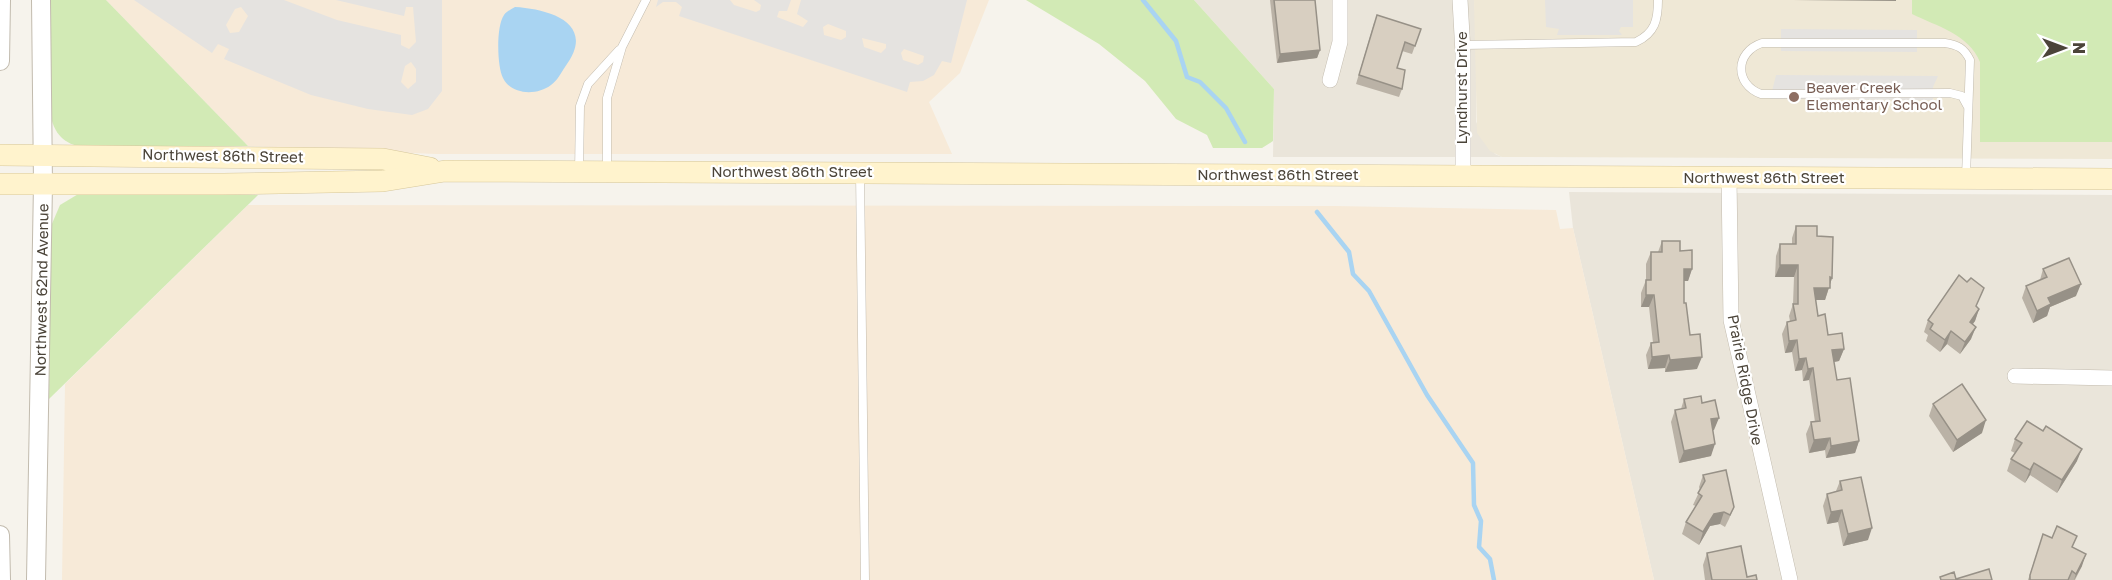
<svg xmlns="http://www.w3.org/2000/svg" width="2112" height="580" viewBox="0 0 2112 580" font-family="'Golos Text',sans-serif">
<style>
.residential{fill:#eae5da}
.commercial{fill:#f7ead8}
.education{fill:#efe8d6}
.green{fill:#d2eab5}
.parking{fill:#e5e3e0;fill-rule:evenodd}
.water{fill:#a9d4f2}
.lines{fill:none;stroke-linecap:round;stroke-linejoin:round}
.stream{stroke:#a9d4f2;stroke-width:4.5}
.service-casing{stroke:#c2bbae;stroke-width:9}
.minor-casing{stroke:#c2bbae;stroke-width:16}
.tertiary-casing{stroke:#c2bbae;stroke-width:20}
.secondary-casing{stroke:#d6c79b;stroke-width:22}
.service{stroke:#fff;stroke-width:8}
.minor{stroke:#fff;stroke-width:15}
.tertiary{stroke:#fff;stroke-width:18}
.secondary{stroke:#fff3cd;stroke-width:21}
.wall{fill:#bab2a6}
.shaded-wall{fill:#979187}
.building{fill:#d8cfc1;stroke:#979187;stroke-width:1.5}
.education-dot{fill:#8d6e63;stroke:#fff;stroke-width:2}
.labels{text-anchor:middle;stroke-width:4.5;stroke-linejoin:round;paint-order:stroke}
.street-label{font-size:15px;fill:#4b4439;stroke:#fff}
.education-label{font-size:15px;fill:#785e54;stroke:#fff;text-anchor:start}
</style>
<rect width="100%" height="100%" fill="#f6f3ec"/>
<g class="residential">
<polygon points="1194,0 1474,0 1476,21 1476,122 1495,154 1502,157 1273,157 1274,89"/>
<polygon points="1569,192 2112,195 2112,580 1654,580 1573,228"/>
</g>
<g class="commercial">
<polygon points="106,0 989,0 960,73 929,102 952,154 436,154 248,146"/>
<polygon points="248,205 1335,206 1556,210 1560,229 1573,228 1654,580 62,580 65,384"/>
</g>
<polygon class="education" points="1474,0 2112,0 2112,159 1502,157 1490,151 1477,133"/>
<g class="green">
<path d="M50,0H106L248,146L86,147C67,146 55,136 51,117Z"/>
<polygon points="1026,0 1194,0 1274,89 1273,141 1262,148 1213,148 1207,135 1176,119 1145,81 1099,44"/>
<path d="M1912,0H2112V142H1980V62C1969,34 1936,26 1912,14Z"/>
<polygon points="80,193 258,195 49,399 51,226 60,205"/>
</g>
<g class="parking">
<path d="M134,0H284L337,20L401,35V45L409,49L416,42L413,7H406L404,16L336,0H442V91L428,109L412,115L368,109L311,95L224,59L229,49L218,44L212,53ZM241,7L248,16L239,32L230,33L226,25L235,9ZM411,62L416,69V82L408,89L401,82L405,66Z"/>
<path d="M658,0H730L734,5L756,12L760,10L761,5L754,0H791L787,11H779L777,17L803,27L808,21L797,14L801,0H967L951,63L942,61L934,75L923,81L910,82L907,92L679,16L682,7L676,2H663L656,7ZM828,24L846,31V37L841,40L824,35L823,27ZM862,38L886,44V48L881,53L864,47ZM904,49L924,56L923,62L918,65L903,60L901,53Z"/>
<polygon points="1545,0 1633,0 1633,27 1621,27 1619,31 1622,35 1557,35 1559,29 1546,27"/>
<polygon points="1781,29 1917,30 1917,52 1781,51"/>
<polygon points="1776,75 1938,76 1933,87 1933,100 1770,99"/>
</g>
<path class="water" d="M515,7C549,9 598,23 565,67C561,73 557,81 551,85C537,96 511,95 503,78C497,67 496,26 504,15C506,12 511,9 515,7Z"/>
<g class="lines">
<g class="stream">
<polyline points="1143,0 1176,41 1187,77 1200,82 1226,108 1245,142"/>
<polyline points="1317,212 1349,252 1353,274 1369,291 1427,395 1473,463 1474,505 1481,521 1479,547 1490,559 1494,580"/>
</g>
<defs>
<g id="service">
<path d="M1463,45L1636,42C1655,33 1658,20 1658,0"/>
<polyline points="607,170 607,98 622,47 646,0"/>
<polyline points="579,172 580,106 588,84 619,50"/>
<polyline points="860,173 865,580"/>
<path d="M1966,177L1970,60C1964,48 1958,45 1945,43H1762C1735,52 1734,84 1761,94L1950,93L1962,96L1968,107"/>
</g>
<g id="minor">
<polyline points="1460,0 1463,53 1463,176"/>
<polyline points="1330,80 1340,42 1340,0"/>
<polyline points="1729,177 1731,320 1790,580"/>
<polyline points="2015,376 2112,378"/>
</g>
<g id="tertiary">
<polyline points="0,61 1,0"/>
<polyline points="0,535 1,580"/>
<polyline points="36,580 43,184 41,0"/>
</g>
<g id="secondary">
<polyline points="0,155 383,159 430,168"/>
<polyline points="0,184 223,184 383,181 445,171 2112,179"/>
</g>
</defs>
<use href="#service" class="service-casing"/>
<use href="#minor" class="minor-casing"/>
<use href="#tertiary" class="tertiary-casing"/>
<use href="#secondary" class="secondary-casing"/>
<use href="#service" class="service"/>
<use href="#minor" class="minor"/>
<use href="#tertiary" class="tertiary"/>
<use href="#secondary" class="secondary"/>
</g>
<g class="wall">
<polygon points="1270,0 1315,0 1320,50 1317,58 1277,63"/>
<polygon points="1374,23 1421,29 1412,54 1402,51 1397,68 1402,89 1399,97 1356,84"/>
<polygon points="1796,226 1817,236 1832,278 1825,300 1815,300 1818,316 1828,335 1844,349 1839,361 1834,362 1837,380 1859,441 1855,453 1826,458 1825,450 1809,453 1806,434 1811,422 1815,422 1809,380 1803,381 1802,370 1795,371 1792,352 1785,353 1782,334 1787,322 1790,321 1789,316 1793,304 1794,277 1775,277 1776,256 1780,244 1792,244 1792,238"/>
<polygon points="1662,241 1680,251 1692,269 1688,281 1684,281 1684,303 1690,335 1697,369 1665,372 1665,368 1648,369 1646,355 1651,343 1653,343 1649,307 1641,307 1641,293 1646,280 1646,264 1651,252 1658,252"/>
<polygon points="2043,269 2076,296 2050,307 2047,316 2033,323 2022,298 2026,286 2040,280"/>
<polygon points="1977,307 1979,309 1975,321 1973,324 1971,339 1960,354 1947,344 1940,352 1926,341 1928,335 1924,332 1928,320"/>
<polygon points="1684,399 1714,430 1713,430 1711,456 1679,463 1671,422 1675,410 1681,409"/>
<polygon points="1933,404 1982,433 1953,452 1929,416"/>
<polygon points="2015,439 2077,461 2057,493 2030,475 2025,483 2007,471 2011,459 2015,453 2011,451"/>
<polygon points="1703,475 1734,507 1729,519 1725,527 1720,524 1710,526 1699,545 1682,534 1686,522 1696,506 1693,505 1700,490 1699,487"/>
<polygon points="1840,481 1868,540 1843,546 1838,522 1827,524 1823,506 1827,494 1836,491"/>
<polygon points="2043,534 2073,547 2082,566 2075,580 2028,580"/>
<polygon points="1707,553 1747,577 1757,580 1705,580 1703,565"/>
</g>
<g class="shaded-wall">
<polygon points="1793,0 1896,0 1896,1"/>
<polygon points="1320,50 1317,58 1277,63 1280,54"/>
<polygon points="1780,265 1798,265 1794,277 1775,277"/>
<polygon points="1684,269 1692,269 1688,281 1680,281"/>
<polygon points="1830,277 1832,278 1825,300 1809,300 1814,288"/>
<polygon points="2081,284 2076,296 2050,307 2047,316 2033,323 2037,311 2048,298"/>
<polygon points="1646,295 1654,295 1649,307 1641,307"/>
<polygon points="1979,309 1975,321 1965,334 1970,322"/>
<polygon points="1976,327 1971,339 1960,354 1965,342"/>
<polygon points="1951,331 1947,344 1940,352 1945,340"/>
<polygon points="1797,340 1792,352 1785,353 1789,341"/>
<polygon points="1844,349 1839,361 1828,363 1832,350"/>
<polygon points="1669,355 1665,368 1648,369 1652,357"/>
<polygon points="1702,357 1697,369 1665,372 1670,360"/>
<polygon points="1806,358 1802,370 1795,371 1799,359"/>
<polygon points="1813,368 1809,380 1803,381 1808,369"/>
<polygon points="1719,418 1714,430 1706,432 1711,419"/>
<polygon points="1986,420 1982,433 1953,452 1957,440"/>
<polygon points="1830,438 1825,450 1809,453 1814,440"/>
<polygon points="1859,441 1855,453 1826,458 1831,446"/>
<polygon points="1715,444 1711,456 1679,463 1684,451"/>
<polygon points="2082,449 2077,461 2057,493 2062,480"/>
<polygon points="2034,463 2030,475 2025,483 2030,470"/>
<polygon points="1842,510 1838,522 1827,524 1831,512"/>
<polygon points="1724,512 1720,524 1710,526 1699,545 1703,532 1714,514"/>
<polygon points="1872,528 1868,540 1843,546 1848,534"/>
<polygon points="2086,554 2082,566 2074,580 2076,574"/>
</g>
<g class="building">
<polygon points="1274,0 1315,0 1320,50 1280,54"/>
<polygon points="1377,15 1421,29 1415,46 1405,42 1397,68 1405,70 1402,89 1359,75"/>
<polygon points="1796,226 1817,226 1817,236 1833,237 1832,278 1830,277 1830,288 1814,288 1818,316 1825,314 1828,335 1842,333 1844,349 1832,350 1837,380 1850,378 1859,441 1831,446 1830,438 1814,440 1811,422 1820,421 1813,368 1808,369 1806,358 1799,359 1797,340 1789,341 1787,322 1796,320 1793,304 1798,304 1798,265 1780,265 1780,244 1796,244"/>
<polygon points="1662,241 1680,241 1680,251 1692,250 1692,269 1684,269 1684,303 1686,303 1690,335 1700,334 1702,357 1670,360 1669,355 1652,357 1651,343 1659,342 1654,295 1646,295 1646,280 1651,280 1651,252 1662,252"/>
<polygon points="2069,258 2081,284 2048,298 2051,304 2037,311 2026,286 2047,277 2043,269"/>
<polygon points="1959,275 1967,282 1971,278 1984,288 1976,306 1979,309 1970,322 1976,327 1965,342 1951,331 1945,340 1930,329 1933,324 1928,320"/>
<polygon points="1962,384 1986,420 1957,440 1933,404"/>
<polygon points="1701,396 1702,403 1715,400 1719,418 1711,419 1715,444 1684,451 1675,410 1686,408 1684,399"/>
<polygon points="2027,421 2043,431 2046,426 2082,449 2062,480 2034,463 2030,470 2011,459 2022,443 2015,439"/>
<polygon points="1726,470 1734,507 1730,515 1724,512 1714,514 1703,532 1686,522 1702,496 1698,493 1705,481 1703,475"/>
<polygon points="1861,477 1872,528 1848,534 1842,510 1831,512 1827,494 1842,490 1840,481"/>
<polygon points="2057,526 2077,536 2072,547 2086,554 2076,574 2072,571 2068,580 2030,580 2030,575 2043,534 2052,538"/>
<polygon points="1741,546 1747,577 1756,575 1757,580 1712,580 1707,553"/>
<polygon points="1989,569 1992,580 1941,580 1940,577 1954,572 1956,579"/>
</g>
<circle class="education-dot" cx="1794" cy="97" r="6"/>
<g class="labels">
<g class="street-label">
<text transform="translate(1462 88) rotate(-90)" y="5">Lyndhurst Drive</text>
<text transform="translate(223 156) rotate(1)" y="5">Northwest 86th Street</text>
<text x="792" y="177">Northwest 86th Street</text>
<text x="1278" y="180">Northwest 86th Street</text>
<text x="1764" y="183">Northwest 86th Street</text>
<text transform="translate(42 290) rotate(-89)" y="5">Northwest 62nd Avenue</text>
<text transform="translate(1745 380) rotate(79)" y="5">Prairie Ridge Drive</text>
</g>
<g class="education-label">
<text x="1806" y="93">Beaver Creek<tspan x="1806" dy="17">Elementary School</tspan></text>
</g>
</g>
<g transform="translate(2064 48) rotate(90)" stroke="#ffffff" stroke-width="4.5" paint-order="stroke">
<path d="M0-4.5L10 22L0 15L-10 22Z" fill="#4b4439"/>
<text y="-9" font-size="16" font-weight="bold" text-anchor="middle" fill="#4b4439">N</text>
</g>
</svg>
